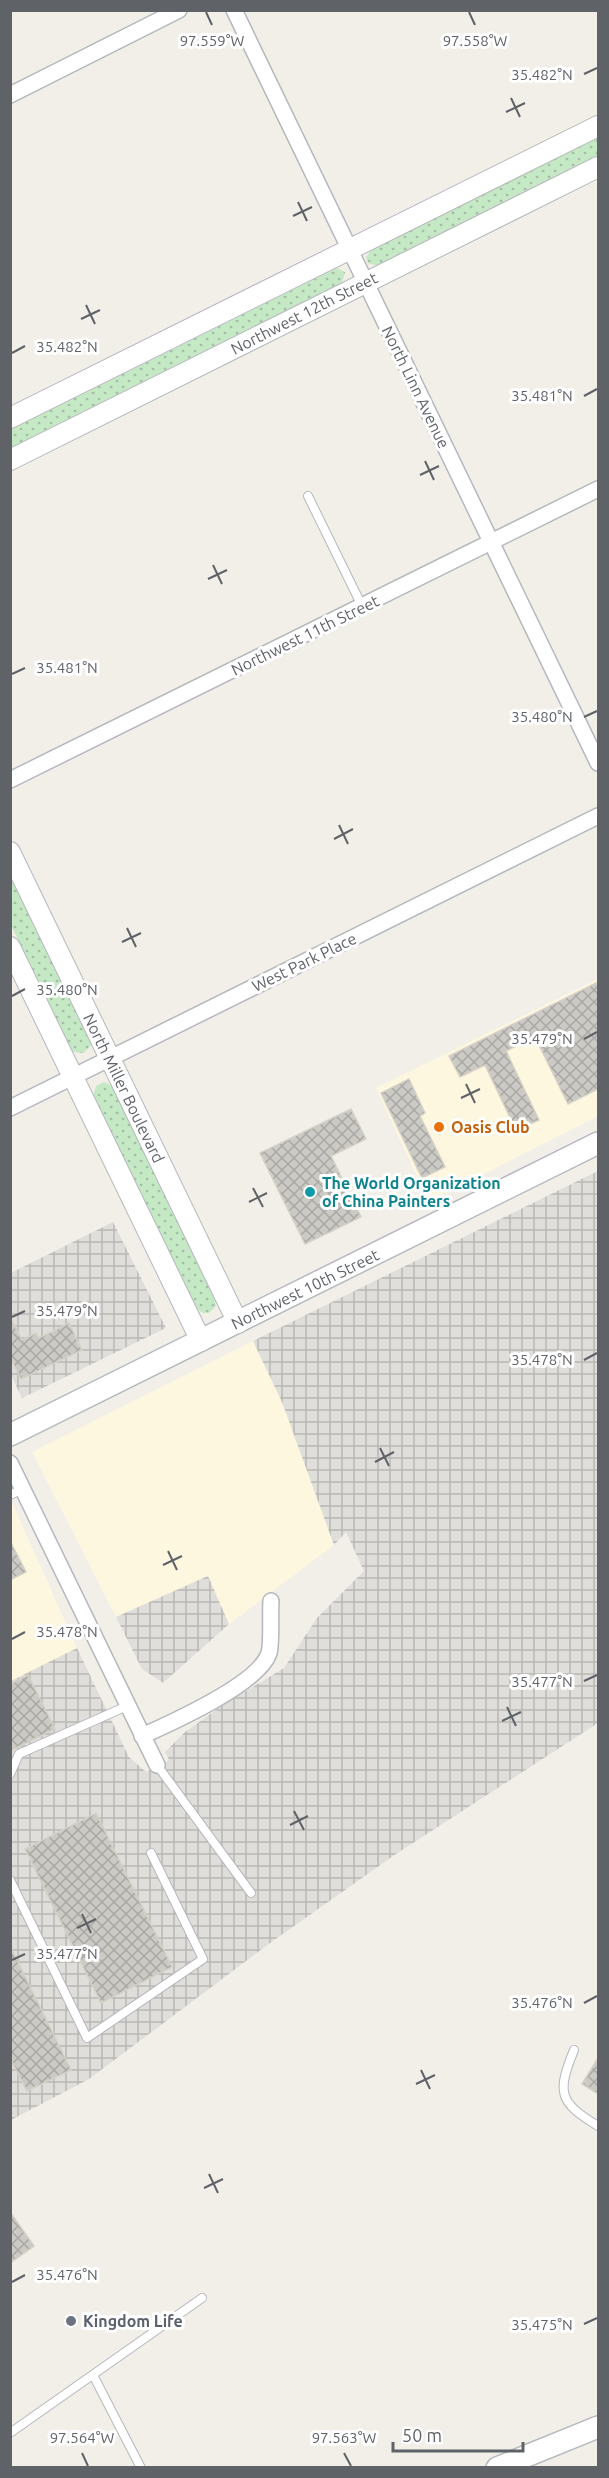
<svg xmlns="http://www.w3.org/2000/svg" width="609" height="2478" viewBox="0 0 609 2478" font-family="Ubuntu,sans-serif">
<style>
.commercial{fill:#fef7e0}
.industrial{fill:url(#industrial-grid)}
.grass{fill:url(#grass-dots)}
.building{fill:url(#building-cross-hatch);stroke:#d6d1c6;stroke-width:1.5}
.lines{fill:none;stroke-linecap:round;stroke-linejoin:round}
.service-casing{stroke:#b5b8bc;stroke-width:10}
.minor-casing{stroke:#b5b8bc;stroke-width:18}
.tertiary-casing{stroke:#b5b8bc;stroke-width:22}
.secondary-casing{stroke:#b6babf;stroke-width:24}
.service{stroke:#fff;stroke-width:8}
.minor{stroke:#fff;stroke-width:15}
.tertiary{stroke:#fff;stroke-width:20}
.secondary{stroke:#fff;stroke-width:21}
.ticks{fill:none;stroke:#5f6368;stroke-width:2}
.food-dot{fill:#e8710a;stroke:#fff;stroke-width:2}
.culture-dot{fill:#0f9aa8;stroke:#fff;stroke-width:2}
.worship-dot{fill:#6b7280;stroke:#fff;stroke-width:2}
.labels{text-anchor:middle;stroke-width:6;stroke-linejoin:round;paint-order:stroke}
.street-label{font-size:16px;fill:#5f6368;stroke:#fff}
.food-label{font-size:16px;font-weight:bold;fill:#c56008;stroke:#fff;text-anchor:start}
.culture-label{font-size:16px;font-weight:bold;fill:#0d838f;stroke:#fff;text-anchor:start}
.worship-label{font-size:16px;font-weight:bold;fill:#5b616d;stroke:#fff;text-anchor:start}
.ticks-label{font-size:15px;text-anchor:middle;fill:#5f6368;stroke:#fff;stroke-width:6;stroke-linejoin:round;paint-order:stroke}
</style>
<defs>
<pattern id="industrial-grid" width="8" height="8" patternUnits="userSpaceOnUse" patternTransform="scale(1.5)"><rect width="8" height="8" fill="#e0deda"/><path d="M0 4h8M4 0v8" fill="none" stroke="#b9b8b5"/></pattern>
<pattern id="grass-dots" width="8" height="8" patternUnits="userSpaceOnUse" patternTransform="scale(1.5)"><rect width="8" height="8" fill="#c5e8c5"/><path d="M2 2h.1M6 6h.1" fill="none" stroke="#a3c0a4" stroke-width="1.8" stroke-linecap="round"/></pattern>
<pattern id="building-cross-hatch" width="8" height="8" patternUnits="userSpaceOnUse" patternTransform="scale(1.5)"><rect width="8" height="8" fill="#cccac5"/><path d="M0 0l8 8M0 8l8-8" fill="none" stroke="#a9a8a4"/></pattern>
</defs>
<rect width="100%" height="100%" fill="#f1efe8"/>
<g class="commercial">
<polygon points="598,979 598,1116 429,1202 376,1088"/>
<polygon points="253,1341 282,1402 334,1545 229,1624 207,1576 116,1617 32,1452"/>
<polygon points="10,1498 77,1648 11,1681 10,1681"/>
</g>
<g class="industrial">
<polygon points="598,1171 598,1723 396,1854 270,1943 89,2079 11,2120 11,1681 77,1648 129,1757 146,1772 169,1760 165,1752 185,1732 223,1705 284,1668 317,1618 364,1571 346,1532 334,1545 282,1402 253,1341"/>
<polygon points="113,1222 166,1328 22,1398 11,1375 11,1273"/>
<polygon points="208,1576 229,1624 163,1683 142,1669 116,1617"/>
</g>
<g class="grass">
<polygon points="598,137 598,156 378,266 368,263 366,257 371,250"/>
<polygon points="337,268 345,272 342,283 11,448 11,429"/>
<polygon points="11,873 91,1038 92,1044 84,1053 74,1052 70,1048 11,925"/>
<polygon points="104,1082 114,1087 214,1297 216,1306 209,1313 203,1313 195,1308 93,1096 96,1086"/>
</g>
<g class="building">
<polygon points="598,982 598,1089 568,1104 535,1037 506,1051 539,1120 516,1130 485,1065 460,1077 449,1056"/>
<polygon points="409,1079 425,1113 420,1116 445,1167 422,1178 381,1093"/>
<polygon points="351,1109 366,1139 331,1156 361,1217 305,1244 260,1153"/>
<polygon points="10,1317 22,1340 36,1333 39,1338 69,1323 82,1350 21,1379 10,1357"/>
<polygon points="10,1541 26,1572 10,1580"/>
<polygon points="28,1675 55,1729 10,1751 10,1684"/>
<polygon points="96,1813 172,1967 101,2003 25,1849"/>
<polygon points="10,1946 71,2070 27,2091 10,2058"/>
<polygon points="598,2058 598,2094 582,2084"/>
<polygon points="10,2212 34,2246 10,2263"/>
</g>
<g class="lines">
<defs>
<g id="service">
<polyline points="308,496 362,606"/>
<polyline points="10,1495 23,1489"/>
<polyline points="157,1765 251,1893"/>
<polyline points="10,1774 19,1754 127,1706"/>
<polyline points="10,1880 87,2038 203,1959 151,1853"/>
<path d="M574,2050C557,2092 558,2102 598,2126"/>
<polyline points="93,2375 141,2468"/>
<polyline points="10,2433 202,2298"/>
</g>
<g id="minor">
<polyline points="234,10 598,763"/>
<polyline points="10,95 179,10"/>
<polyline points="10,780 598,489"/>
<polyline points="10,1108 598,816"/>
<polyline points="10,1463 157,1765"/>
<path d="M142,1736C171,1723 259,1684 269,1653C272,1643 270,1613 271,1601"/>
</g>
<g id="tertiary">
<polyline points="10,418 598,126"/>
<polyline points="10,460 598,167"/>
<polyline points="10,852 238,1323"/>
<polyline points="10,947 201,1341"/>
</g>
<g id="secondary">
<polyline points="10,1435 598,1143"/>
<polyline points="497,2468 598,2427"/>
</g>
</defs>
<use href="#service" class="service-casing"/>
<use href="#minor" class="minor-casing"/>
<use href="#tertiary" class="tertiary-casing"/>
<use href="#secondary" class="secondary-casing"/>
<use href="#service" class="service"/>
<use href="#minor" class="minor"/>
<use href="#tertiary" class="tertiary"/>
<use href="#secondary" class="secondary"/>
</g>
<path class="ticks" d="M206,12L212,25M469,12L475,25M584,74L597,68M511,98L520,117M506,112L525,103M298,202L307,221M293,216L312,207M86,305L95,324M81,319L100,310M12,353L25,346M584,396L597,389M425,461L434,480M420,475L439,466M213,565L222,584M208,579L227,570M12,674L25,668M584,717L597,711M339,825L348,844M334,839L353,829M127,928L136,947M122,942L141,933M12,996L25,989M584,1039L597,1032M466,1084L475,1103M461,1098L480,1089M253,1188L263,1207M249,1202L267,1193M12,1317L25,1311M584,1360L597,1353M380,1448L389,1466M375,1462L394,1452M168,1551L177,1570M163,1565L182,1556M12,1639L25,1632M584,1681L597,1675M507,1707L516,1726M502,1721L521,1712M294,1811L304,1830M290,1825L308,1816M82,1914L91,1933M77,1928L96,1919M12,1960L25,1954M584,2003L597,1996M421,2070L430,2089M416,2084L435,2075M209,2174L218,2193M204,2188L223,2179M12,2282L25,2275M584,2324L597,2318M82,2453L88,2466M344,2453L351,2466"/>
<circle class="food-dot" cx="439" cy="1127" r="6"/>
<circle class="culture-dot" cx="310" cy="1192" r="6"/>
<circle class="worship-dot" cx="71" cy="2321" r="6"/>
<g class="labels">
<g class="street-label">
<text transform="translate(304 313) rotate(-27)" y="6">Northwest 12th Street</text>
<text transform="translate(416 387) rotate(64)" y="6">North Linn Avenue</text>
<text transform="translate(305 635) rotate(-26)" y="6">Northwest 11th Street</text>
<text transform="translate(304 962) rotate(-26)" y="6">West Park Place</text>
<text transform="translate(124 1088) rotate(64)" y="6">North Miller Boulevard</text>
<text transform="translate(305 1289) rotate(-26)" y="6">Northwest 10th Street</text>
</g>
<g class="food-label">
<text x="451" y="1133">Oasis Club</text>
</g>
<g class="culture-label">
<text x="322" y="1189">The World Organization<tspan x="322" dy="18">of China Painters</tspan></text>
</g>
<g class="worship-label">
<text x="83" y="2327">Kingdom Life</text>
</g>
</g>
<g class="ticks-label">
<text x="212" y="46">97.559°W</text>
<text x="475" y="46">97.558°W</text>
<text x="542" y="80">35.482°N</text>
<text x="67" y="352">35.482°N</text>
<text x="542" y="401">35.481°N</text>
<text x="67" y="673">35.481°N</text>
<text x="542" y="722">35.480°N</text>
<text x="67" y="995">35.480°N</text>
<text x="542" y="1044">35.479°N</text>
<text x="67" y="1316">35.479°N</text>
<text x="542" y="1365">35.478°N</text>
<text x="67" y="1637">35.478°N</text>
<text x="542" y="1687">35.477°N</text>
<text x="67" y="1959">35.477°N</text>
<text x="542" y="2008">35.476°N</text>
<text x="67" y="2280">35.476°N</text>
<text x="542" y="2330">35.475°N</text>
<text x="82" y="2443">97.564°W</text>
<text x="344" y="2443">97.563°W</text>
</g>
<rect width="609" height="2478" fill="none" stroke="#5f6368" stroke-width="24"/>
<path d="M393 2442v9h130v-9" fill="none" stroke="#5f6368" stroke-width="3"/>
<text x="402" y="2442" font-size="18" fill="#5f6368" stroke="#ffffff" stroke-width="4.5" paint-order="stroke">50 m</text>
</svg>
